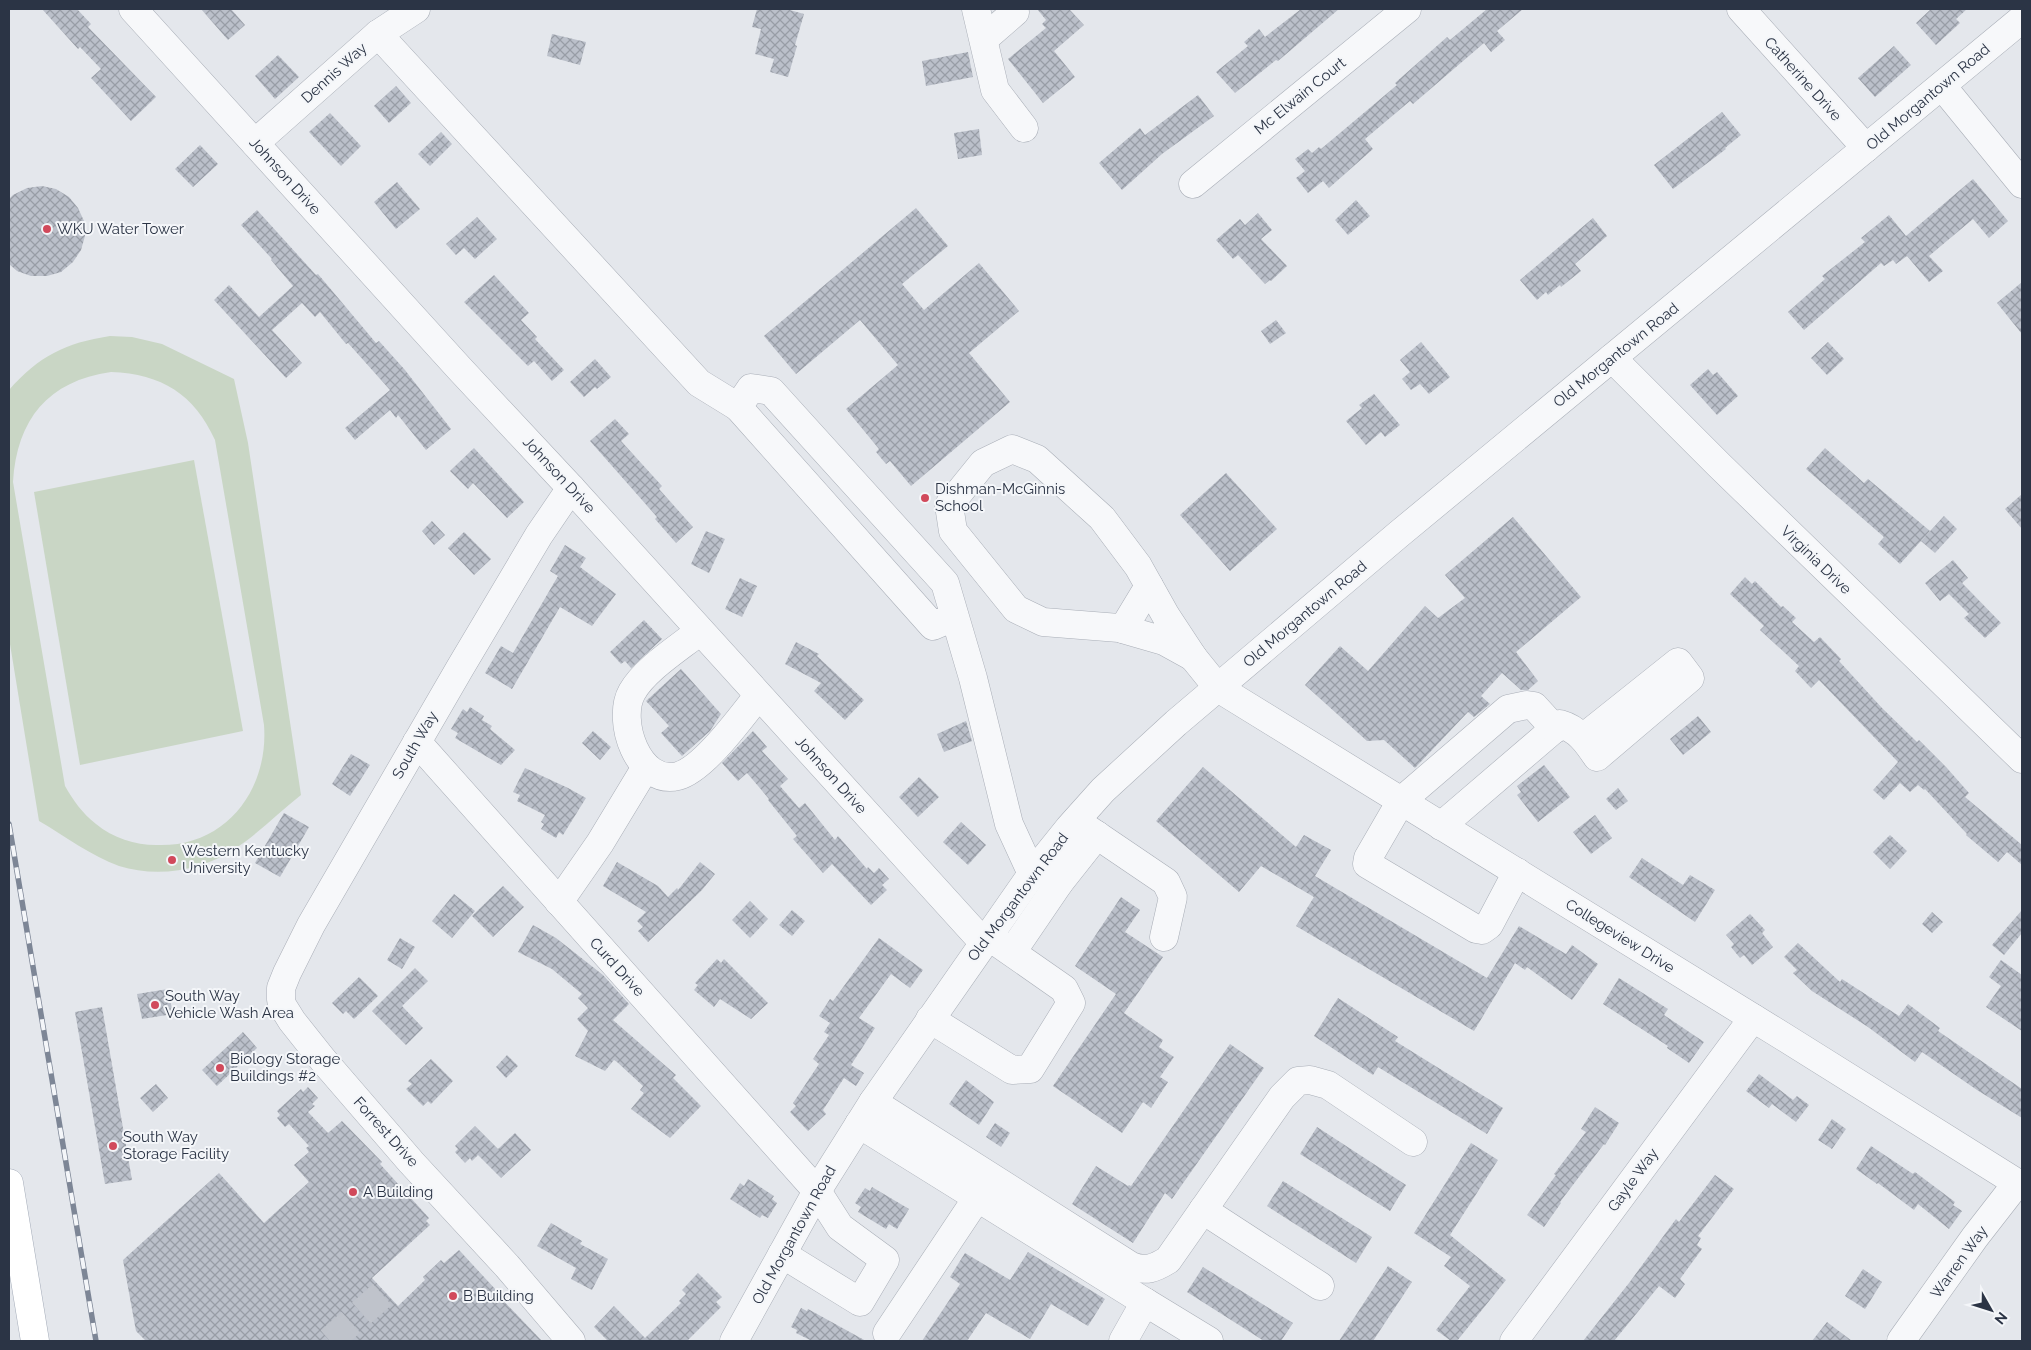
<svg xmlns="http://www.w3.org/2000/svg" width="2031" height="1350" viewBox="0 0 2031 1350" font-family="Raleway,sans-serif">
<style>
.garden{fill:#c9d6c5;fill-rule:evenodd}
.building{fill:url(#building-cross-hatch)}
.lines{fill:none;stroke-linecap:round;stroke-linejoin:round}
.minor-tunnel{stroke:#bfc3cb;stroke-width:28;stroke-dasharray:28 14;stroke-linecap:butt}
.minor-casing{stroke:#a9aeb7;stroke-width:29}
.major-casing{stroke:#a3abb8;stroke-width:29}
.minor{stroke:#f7f8fa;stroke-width:28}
.major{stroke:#fff;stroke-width:28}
.rail-casing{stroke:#7d8696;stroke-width:5.5}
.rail{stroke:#f4f6f9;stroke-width:4;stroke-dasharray:11;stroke-linecap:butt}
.poi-dot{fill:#d1495b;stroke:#f4f6f9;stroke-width:2}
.labels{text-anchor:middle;stroke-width:4;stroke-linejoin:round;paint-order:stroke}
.street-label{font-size:15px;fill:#2b3445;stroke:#f4f6f9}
.poi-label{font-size:15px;fill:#2b3445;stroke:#f4f6f9;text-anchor:start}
</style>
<defs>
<pattern id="building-cross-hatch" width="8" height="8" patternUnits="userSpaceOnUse" patternTransform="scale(1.25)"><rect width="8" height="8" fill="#bbc0ca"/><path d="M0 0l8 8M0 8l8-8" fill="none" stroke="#989da6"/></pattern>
</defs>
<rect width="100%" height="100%" fill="#e4e7ec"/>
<g class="garden">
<path d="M110,336L132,337L162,344L234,379L248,443L301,795C279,812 259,833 236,848C203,871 157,878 119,866C91,856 65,836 39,821L9,638V390C39,356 65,343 110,336ZM111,372C162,374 194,394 215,440L264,725C269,790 225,848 156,845C135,845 113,838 96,824C82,813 73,800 65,786L13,482C17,419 48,381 111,372Z"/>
<polygon points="194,460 243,731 80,765 34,492"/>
</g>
<g class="building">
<polygon points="42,9 77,9 91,24 88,27 156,97 131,121 91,78 101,69 80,47 78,49"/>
<polygon points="201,9 231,9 245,25 228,40"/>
<polygon points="757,9 786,9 804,14 795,45 797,46 788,77 770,72 774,59 755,54 761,29 752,27"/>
<polygon points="1037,9 1069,9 1084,25 1054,51 1075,77 1043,103 1008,59 1046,28 1042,24 1046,20"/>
<polygon points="1301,9 1339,9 1278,61 1276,60 1235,93 1216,72 1248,46 1244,42 1259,29 1265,37"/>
<polygon points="1487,9 1523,9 1497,31 1505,40 1491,52 1484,43 1413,104 1410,101 1365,139 1373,149 1329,188 1323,181 1308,193 1296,178 1305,171 1295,159 1308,149 1312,153 1319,147 1321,149 1397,85 1395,83 1447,37 1450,40"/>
<polygon points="1931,9 1967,9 1956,19 1960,23 1936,45 1916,23"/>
<polygon points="552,34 586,42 580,65 547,56"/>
<polygon points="1894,46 1911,65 1875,97 1858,78"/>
<polygon points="968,52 973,77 926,86 922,61"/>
<polygon points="278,55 299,77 275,99 255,76"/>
<polygon points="396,86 411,103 389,123 374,106"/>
<polygon points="1198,95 1214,116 1162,154 1122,190 1099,163 1140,128 1145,135"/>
<polygon points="1722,112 1741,135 1725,148 1726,149 1673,189 1654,165"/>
<polygon points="330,113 361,146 341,166 309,132"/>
<polygon points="979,129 982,155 958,159 954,133"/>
<polygon points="441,132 452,144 430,166 418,154"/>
<polygon points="200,145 218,164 193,187 175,169"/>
<polygon points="1973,179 2008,221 1989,238 1973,219 1929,256 1943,271 1929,282 1907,256 1896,264 1893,260 1884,266 1881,263 1804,330 1788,312 1825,279 1822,276 1865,242 1861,238 1889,215 1906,236"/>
<polygon points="397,182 420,209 396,229 374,202"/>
<polygon points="42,186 56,189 69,197 78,208 84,221 85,236 81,250 73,262 61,272 47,276 31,276 17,271 9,264 9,199 13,195 27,188"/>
<polygon points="1356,200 1370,216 1348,235 1335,220"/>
<polygon points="916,208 948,246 902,284 924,310 979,263 1019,311 969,353 1010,402 911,486 890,461 886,464 876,452 879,449 846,409 898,365 860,320 796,374 764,336"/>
<polygon points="257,210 316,275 318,274 376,343 379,341 405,370 451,429 426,450 398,415 396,418 390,410 355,440 345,428 390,390 348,343 346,344 320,312 315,317 302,303 272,330 302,363 286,378 214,300 229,285 259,317 293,286 271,260 272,259 241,225"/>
<polygon points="1258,213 1272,230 1261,239 1287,266 1271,281 1270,280 1265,284 1238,255 1233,259 1216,240 1240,219 1245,225"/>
<polygon points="477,217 497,239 475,259 464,248 456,255 446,244"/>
<polygon points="1593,218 1607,236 1575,264 1581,271 1561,287 1560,285 1548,295 1546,292 1537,300 1520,280"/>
<polygon points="494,275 529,313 521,320 537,337 535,339 564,370 552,381 534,361 528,366 464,302"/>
<polygon points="2022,282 2022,334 1997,303"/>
<polygon points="1276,320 1286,333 1270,344 1261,331"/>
<polygon points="1421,342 1450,377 1429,394 1420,384 1411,390 1402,379 1410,372 1400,360"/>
<polygon points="1828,342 1844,359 1827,375 1811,358"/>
<polygon points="595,359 611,377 597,389 595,387 584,397 570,382"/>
<polygon points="1708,369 1713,375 1717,372 1738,396 1717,415 1690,385"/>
<polygon points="1374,394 1400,425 1385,437 1381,432 1366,445 1346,421 1362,408 1359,405"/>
<polygon points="615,419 629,434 621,441 662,486 659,489 693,527 676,543 655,519 657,517 590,441"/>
<polygon points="474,448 524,502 507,518 473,483 468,489 450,471"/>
<polygon points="1825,448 1864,483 1868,479 1930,531 1900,564 1878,544 1884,537 1806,469"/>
<polygon points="1226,473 1277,529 1230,571 1180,515"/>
<polygon points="2022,494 2022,529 2005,509"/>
<polygon points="1944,516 1957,529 1935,553 1921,541"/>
<polygon points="1513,517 1581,597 1516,652 1538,681 1528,690 1521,690 1502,673 1481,696 1490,704 1474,717 1468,712 1415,768 1384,740 1367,741 1305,685 1340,646 1368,671 1425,606 1438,618 1465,598 1445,575"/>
<polygon points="432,521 445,535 434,545 422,531"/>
<polygon points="706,531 725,539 709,573 691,564"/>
<polygon points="464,532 491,559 474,575 448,548"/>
<polygon points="565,545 586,558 580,567 616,594 592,626 560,607 512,689 485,673 501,646 513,653 558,576 550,571"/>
<polygon points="1953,560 1968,578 1962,583 2001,623 1985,638 1964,618 1969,614 1949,594 1940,601 1925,583"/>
<polygon points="1745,577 1752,584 1755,581 1781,607 1783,606 1796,618 1792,622 1814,642 1820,637 1841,659 1839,661 1882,708 1917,742 1919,740 1946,767 1969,793 1965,797 2022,845 2022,865 2007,852 1998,862 1966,835 1967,834 1925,789 1924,790 1918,785 1910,792 1900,783 1884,800 1873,790 1898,762 1819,680 1811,688 1795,671 1799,666 1760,630 1764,626 1730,594"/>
<polygon points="740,578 757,586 742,617 725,609"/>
<polygon points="644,620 662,639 631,668 625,661 621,664 610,652"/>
<polygon points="796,642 819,654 817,656 864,700 845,720 814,691 821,683 785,664"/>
<polygon points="681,669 721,714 710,731 682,756 661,733 669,726 646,701"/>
<polygon points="470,707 484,716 482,720 492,726 490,729 515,750 501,765 455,738 458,733 451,729 463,709 467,712"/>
<polygon points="1698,716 1711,732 1683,755 1670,739"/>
<polygon points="966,721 972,741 944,752 937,734"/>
<polygon points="593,731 611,747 600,760 582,743"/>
<polygon points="753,731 767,747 762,751 788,779 780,786 799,808 805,803 835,840 838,836 867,869 868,867 874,873 879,868 889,879 882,885 887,890 871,905 832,864 823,873 793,839 797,836 768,800 769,799 747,773 738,781 722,763"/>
<polygon points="351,754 370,765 350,796 332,784"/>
<polygon points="1544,765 1570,797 1538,822 1517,795 1521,792 1517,786"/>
<polygon points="1203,767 1296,847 1304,835 1331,850 1315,876 1487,978 1519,926 1566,954 1572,945 1598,964 1572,1000 1527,967 1525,970 1515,963 1474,1031 1296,926 1314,897 1261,866 1239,892 1156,821"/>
<polygon points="525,768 568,788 586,798 563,835 559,832 556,838 541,829 544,824 541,822 545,815 517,801 520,795 513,792"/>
<polygon points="919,777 939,797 918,817 899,797"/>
<polygon points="1618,788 1628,801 1616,810 1606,799"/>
<polygon points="284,813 309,827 280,877 255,863"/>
<polygon points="1595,815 1612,838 1591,854 1573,832"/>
<polygon points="961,822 986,845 968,865 943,842"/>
<polygon points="1890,835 1907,851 1890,869 1873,852"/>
<polygon points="1642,858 1683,885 1690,875 1715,890 1695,922 1629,877"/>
<polygon points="617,862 658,886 668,897 677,888 678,890 700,862 715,874 702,890 648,942 638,931 643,927 637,921 646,912 603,886"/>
<polygon points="503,886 524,907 493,937 472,916"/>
<polygon points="454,894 475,911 452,938 432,921"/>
<polygon points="1121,897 1140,910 1125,932 1163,957 1124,1013 1163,1040 1159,1047 1174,1057 1160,1077 1168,1082 1151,1108 1143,1102 1122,1133 1053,1086 1116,994 1075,966"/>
<polygon points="750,901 768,919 750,938 732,920"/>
<polygon points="792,910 805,921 792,936 779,925"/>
<polygon points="2022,910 2022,933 2004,955 1992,945"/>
<polygon points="1932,912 1943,922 1932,933 1922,924"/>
<polygon points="1750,914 1765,930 1762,933 1773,947 1752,965 1744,955 1740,958 1731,947 1734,944 1726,935"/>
<polygon points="533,925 556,938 603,975 629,1004 613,1020 676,1075 673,1078 701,1106 670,1138 631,1109 644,1093 640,1090 643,1086 617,1062 614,1060 605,1071 575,1056 588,1031 577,1019 588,1008 578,998 582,994 552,969 518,952"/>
<polygon points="400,938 415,947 402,969 387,960"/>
<polygon points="879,938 923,970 910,988 891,974 859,1018 875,1028 851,1065 864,1073 856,1086 844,1078 823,1110 826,1114 808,1131 790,1112 796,1106 793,1103 819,1064 813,1059 829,1035 824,1032 830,1023 819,1016 830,999 833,1001"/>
<polygon points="1798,943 1840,982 1842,979 1899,1016 1908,1004 1940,1028 1938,1031 2022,1089 2022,1118 1977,1090 1922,1052 1915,1062 1868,1027 1812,991 1793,973 1797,970 1784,957"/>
<polygon points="717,959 721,963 724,959 768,1003 751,1019 720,999 714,1007 694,990 698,985 695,983"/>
<polygon points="2001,960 2022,975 2022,1031 1986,1007 2001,986 1989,977"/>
<polygon points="415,968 428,981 402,1006 423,1028 406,1045 372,1011"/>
<polygon points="359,977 378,996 354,1019 346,1011 343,1014 332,1003"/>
<polygon points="1619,978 1668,1009 1664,1015 1704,1042 1689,1063 1667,1048 1668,1046 1603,1004"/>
<polygon points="168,989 173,1014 142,1019 137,994"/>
<polygon points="1338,998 1398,1037 1395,1041 1503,1108 1487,1134 1378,1067 1373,1075 1314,1036"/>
<polygon points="102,1007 132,1180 105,1184 75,1012"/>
<polygon points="243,1032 257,1048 217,1086 202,1070"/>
<polygon points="1230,1044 1264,1068 1172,1199 1165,1193 1133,1243 1072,1204 1096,1166 1128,1186 1129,1185 1131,1186"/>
<polygon points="507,1055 518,1066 506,1078 496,1067"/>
<polygon points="431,1059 453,1081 431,1104 428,1101 423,1106 406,1089 412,1084 408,1081"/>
<polygon points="1759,1074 1793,1100 1797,1096 1809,1105 1796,1122 1772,1104 1769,1108 1746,1091"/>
<polygon points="966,1080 994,1102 979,1125 949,1104"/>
<polygon points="156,1084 168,1098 153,1112 140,1098"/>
<polygon points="308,1087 318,1098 312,1104 315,1106 308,1112 328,1133 342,1121 382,1162 380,1164 429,1218 426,1221 430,1225 372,1278 398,1306 425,1280 423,1277 441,1260 444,1263 459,1250 497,1291 495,1292 542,1341 146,1341 136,1331 123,1260 219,1173 264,1223 309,1182 294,1165 309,1152 306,1148 309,1146 289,1124 285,1127 277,1118 280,1115 277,1111 301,1089 303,1092"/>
<polygon points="1595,1107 1619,1123 1605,1145 1604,1144 1560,1202 1561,1203 1544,1227 1527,1215 1556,1175 1554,1174 1586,1132 1581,1129"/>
<polygon points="1832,1119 1846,1129 1832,1149 1818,1140"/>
<polygon points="995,1123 1010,1133 1001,1147 986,1137"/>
<polygon points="475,1126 498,1149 515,1133 531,1150 501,1178 478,1155 472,1161 470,1158 465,1163 455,1152 458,1149 455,1146"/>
<polygon points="1317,1127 1406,1185 1390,1211 1300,1154"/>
<polygon points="1471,1143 1498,1160 1450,1235 1506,1280 1457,1341 1451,1341 1436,1330 1470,1286 1444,1266 1451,1257 1414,1233"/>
<polygon points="1871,1146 1913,1174 1915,1172 1955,1202 1953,1205 1962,1211 1949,1229 1918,1204 1914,1210 1878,1183 1877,1184 1856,1169"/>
<polygon points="1715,1175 1734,1189 1698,1236 1701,1238 1697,1245 1702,1249 1680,1279 1685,1284 1675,1298 1659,1286 1614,1341 1583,1341 1629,1283 1676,1219 1679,1222"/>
<polygon points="748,1179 774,1196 772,1199 777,1203 768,1218 762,1215 760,1218 730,1199 740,1183 744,1186"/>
<polygon points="1283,1181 1372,1237 1356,1263 1267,1206"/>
<polygon points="872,1187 909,1209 897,1229 889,1224 886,1229 858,1212 861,1207 855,1203 865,1188 870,1191"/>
<polygon points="551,1223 582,1241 580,1244 608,1259 592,1290 571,1279 576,1268 537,1246"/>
<polygon points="1028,1252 1105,1299 1088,1326 1051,1304 1030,1339 986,1313 967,1341 922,1341 960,1284 950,1277 965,1253 1010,1280"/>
<polygon points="1388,1266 1412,1282 1373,1341 1339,1341"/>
<polygon points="1203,1267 1293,1323 1281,1341 1264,1341 1187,1292"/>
<polygon points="1863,1269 1882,1282 1865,1309 1845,1296"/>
<polygon points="698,1273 722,1297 716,1302 721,1307 687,1341 608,1341 594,1327 614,1306 645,1338 681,1303 679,1301 686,1294 682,1290"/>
<polygon points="801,1308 807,1311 808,1309 866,1341 812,1341 796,1333 797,1330 791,1327"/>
<polygon points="1827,1322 1852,1341 1812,1341"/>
</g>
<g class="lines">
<polyline class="minor-tunnel" points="330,1341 385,1292"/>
<defs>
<g id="minor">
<polyline points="133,9 459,368 571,488 983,942"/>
<polyline points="976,9 995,90 1024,128"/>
<polyline points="1741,9 1866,148"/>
<polyline points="378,34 699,383 738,407"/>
<polyline points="984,39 1015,12"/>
<polyline points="1942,86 2022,184"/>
<polyline points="255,143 378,34 416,9"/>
<polyline points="1193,184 1407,9"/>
<polyline points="1612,358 1719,465 2022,759"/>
<polygon points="1012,449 1037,459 1102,518 1138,566 1166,616 1193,657 1164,641 1119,628 1043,622 1016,609 953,531 949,505 983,463"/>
<polyline points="954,617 933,626 738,407 751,388 771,391 945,583 973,678 1009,824 1032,874"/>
<polyline points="1123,629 1149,586"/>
<path d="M700,631C679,648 645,669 632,692C616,720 638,786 678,776C704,769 741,717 758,696"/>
<polyline points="1193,657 1218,688 1784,1037 2022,1186"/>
<polyline points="417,742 817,1191 840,1227 885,1260 860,1302 782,1254"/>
<polyline points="1076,821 1166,882 1173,897 1164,937"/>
<path d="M1441,826L1560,724C1578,729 1587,742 1597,757L1690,678L1678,662L1584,737"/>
<polyline points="1517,872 1489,925 1482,930 1476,929 1367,864 1368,858 1401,801 1508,709 1527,705 1534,706 1555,729"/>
<polyline points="1059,883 1097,835"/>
<polyline points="559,902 600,843 646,767"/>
<polyline points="1012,952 1059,883 1037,867"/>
<polyline points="930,1019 1012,1070 1030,1069 1071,1003 1064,989 988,936"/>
<path d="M873,1102L1131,1266C1146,1272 1155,1268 1168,1260L1282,1097L1298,1081L1310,1080L1328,1085L1413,1142"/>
<polyline points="859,1124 1145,1302"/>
<polyline points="1203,1210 1320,1286"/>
<polyline points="887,1333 977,1198"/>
<polyline points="571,1341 507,1266 411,1162 323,1060 292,1021 282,1005 281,999 281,988 287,973 311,925 460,668 539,535 571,488"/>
<polyline points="734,1341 817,1191 873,1102 1032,874 1069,828 1103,790 1176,723 1399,534 2022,19"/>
<polyline points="1123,1341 1145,1302 1209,1341"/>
<polyline points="1514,1341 1753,1018"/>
<polyline points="1901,1341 1975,1237 2017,1183"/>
</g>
<polyline id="major" points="9,1183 35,1341"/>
</defs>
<use href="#minor" class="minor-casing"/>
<use href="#major" class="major-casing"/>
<use href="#minor" class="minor"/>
<use href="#major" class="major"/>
<defs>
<polyline id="rail" points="9,824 96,1341"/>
</defs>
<use href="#rail" class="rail-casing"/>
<use href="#rail" class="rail"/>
</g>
<g class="poi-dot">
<circle cx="47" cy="229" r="5"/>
<circle cx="925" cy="498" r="5"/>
<circle cx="172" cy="860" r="5"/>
<circle cx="155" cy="1005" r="5"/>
<circle cx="220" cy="1068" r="5"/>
<circle cx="113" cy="1146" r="5"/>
<circle cx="353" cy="1192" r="5"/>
<circle cx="453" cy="1296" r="5"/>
</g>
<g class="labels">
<g class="street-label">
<text transform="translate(334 73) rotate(-42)" y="5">Dennis Way</text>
<text transform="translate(1803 79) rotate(48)" y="5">Catherine Drive</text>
<text transform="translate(1300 96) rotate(-39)" y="5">Mc Elwain Court</text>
<text transform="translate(1928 97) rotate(-40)" y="5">Old Morgantown Road</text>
<text transform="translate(285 176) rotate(48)" y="5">Johnson Drive</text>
<text transform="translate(1616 355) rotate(-39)" y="5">Old Morgantown Road</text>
<text transform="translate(559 475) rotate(47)" y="5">Johnson Drive</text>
<text transform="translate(1816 560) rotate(44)" y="5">Virginia Drive</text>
<text transform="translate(1305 614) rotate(-40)" y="5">Old Morgantown Road</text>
<text transform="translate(415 745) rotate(-60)" y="5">South Way</text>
<text transform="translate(831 775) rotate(48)" y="5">Johnson Drive</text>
<text transform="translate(1018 897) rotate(-53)" y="5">Old Morgantown Road</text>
<text transform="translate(1620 936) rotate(32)" y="5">Collegeview Drive</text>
<text transform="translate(617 967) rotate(48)" y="5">Curd Drive</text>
<text transform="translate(386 1132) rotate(48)" y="5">Forrest Drive</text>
<text transform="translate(1633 1180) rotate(-54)" y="5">Gayle Way</text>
<text transform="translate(794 1235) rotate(-61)" y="5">Old Morgantown Road</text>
<text transform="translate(1959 1262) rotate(-54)" y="5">Warren Way</text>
</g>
<g class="poi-label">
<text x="57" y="234">WKU Water Tower</text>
<text x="935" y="494">Dishman-McGinnis<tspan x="935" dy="17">School</tspan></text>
<text x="182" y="856">Western Kentucky<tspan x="182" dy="17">University</tspan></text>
<text x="165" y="1001">South Way<tspan x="165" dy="17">Vehicle Wash Area</tspan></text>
<text x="230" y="1064">Biology Storage<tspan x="230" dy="17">Buildings #2</tspan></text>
<text x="123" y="1142">South Way<tspan x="123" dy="17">Storage Facility</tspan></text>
<text x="363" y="1197">A Building</text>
<text x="463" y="1301">B Building</text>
</g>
</g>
<rect width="2031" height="1350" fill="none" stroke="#2b3445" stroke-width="20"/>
<g transform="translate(1991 1310) rotate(129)" stroke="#f4f6f9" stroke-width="4" paint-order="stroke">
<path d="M0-4L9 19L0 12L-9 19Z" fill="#2b3445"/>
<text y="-8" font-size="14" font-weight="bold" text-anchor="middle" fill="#2b3445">N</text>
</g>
</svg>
